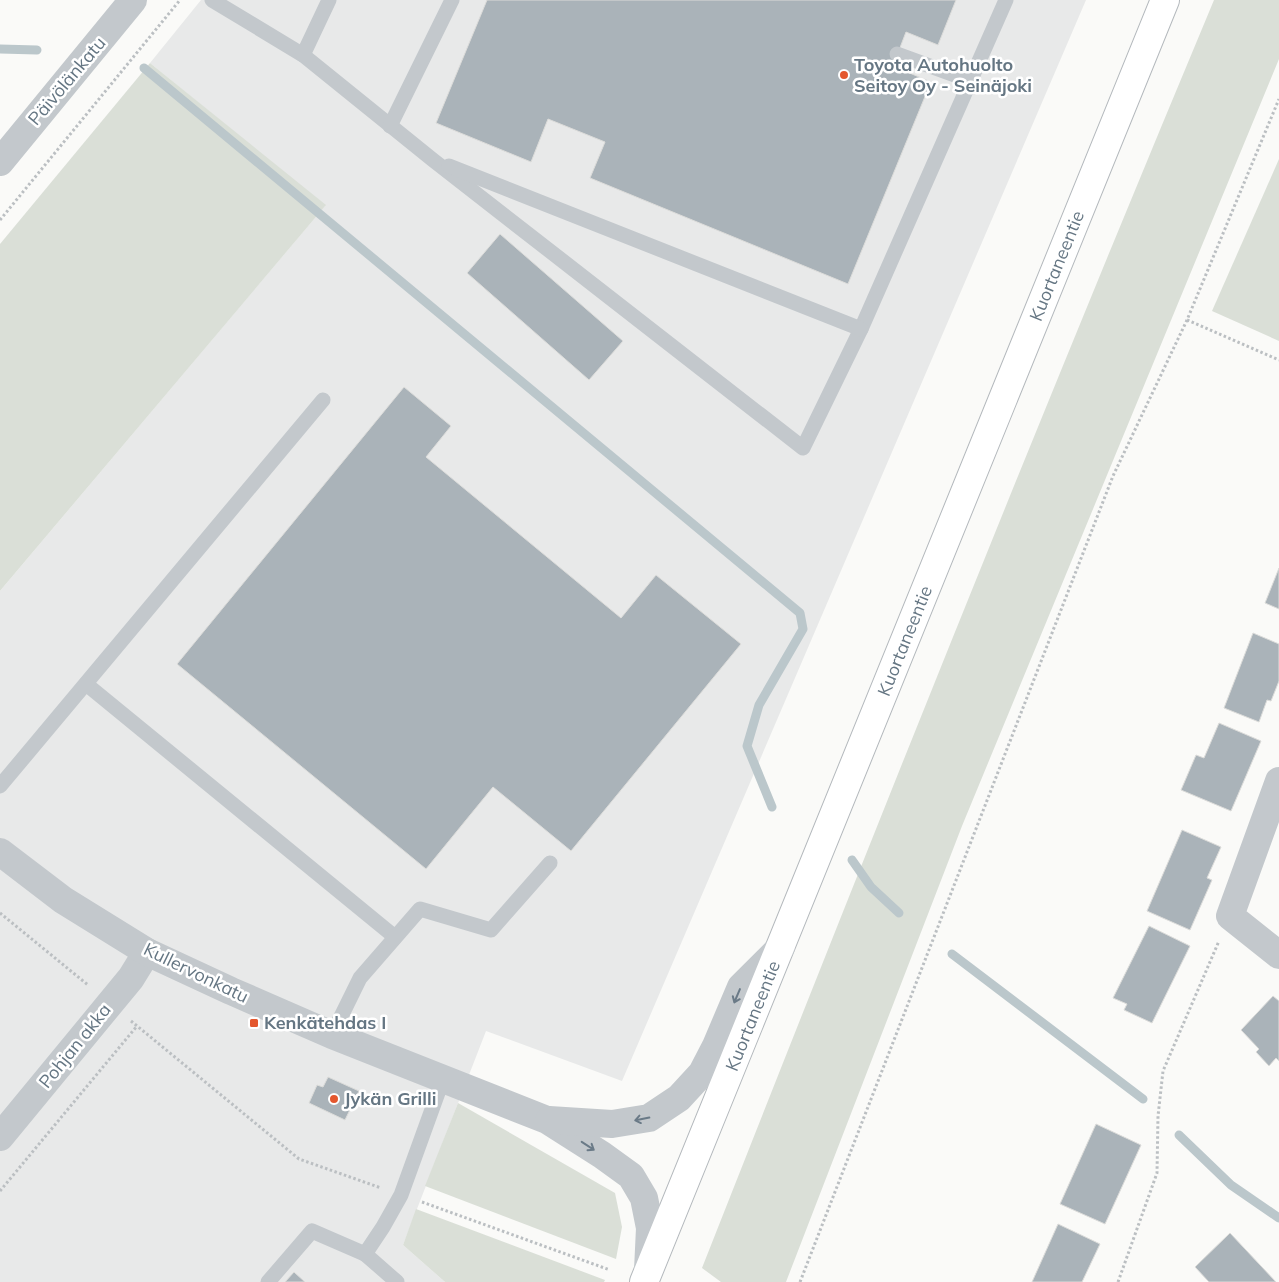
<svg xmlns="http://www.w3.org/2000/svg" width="1279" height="1282" viewBox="0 0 1279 1282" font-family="Mulish,sans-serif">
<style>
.built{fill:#e8e9e9}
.green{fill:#dadfd7}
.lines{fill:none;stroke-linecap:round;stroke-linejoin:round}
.stream{stroke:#bbc7cb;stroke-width:9}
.building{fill:#aab3b9;stroke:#dcdcda}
.trunk-casing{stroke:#b4b9bd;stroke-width:30}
.path{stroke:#bbbfc2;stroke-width:3;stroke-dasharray:2.5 2.5;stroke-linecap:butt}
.service{stroke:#c3c8cc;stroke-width:15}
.minor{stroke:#c3c8cc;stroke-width:28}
.tertiary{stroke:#c3c8cc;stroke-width:28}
.trunk{stroke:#fff;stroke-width:28}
.oneway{stroke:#6a7a87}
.poi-dot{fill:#e4572e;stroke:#fff;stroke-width:2}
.labels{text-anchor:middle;stroke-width:5;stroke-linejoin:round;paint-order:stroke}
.poi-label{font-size:18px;font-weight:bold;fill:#657683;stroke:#fff;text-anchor:start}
.street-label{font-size:18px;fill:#657683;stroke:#fff}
</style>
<rect width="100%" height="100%" fill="#fafaf8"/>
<polygon class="built" points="201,0 1086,0 622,1081 486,1031 403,1245 445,1282 0,1282 0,591 325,206 150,63"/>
<g class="green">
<path d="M1214,0H1279V59L962,826L786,1282H721L702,1268C869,844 1038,421 1214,0Z"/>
<polygon points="150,63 326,205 0,591 0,244"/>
<polygon points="1279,159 1279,341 1212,311"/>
<polygon points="458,1103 615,1193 622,1227 616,1259 425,1186"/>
<polygon points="416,1209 605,1280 604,1282 445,1282 403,1245"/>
</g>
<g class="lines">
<g class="stream">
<polyline points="0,49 37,50"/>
<polyline points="144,68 800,613 803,629 759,705 747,746 772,807"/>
<polyline points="852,860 871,887 899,913"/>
<polyline points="952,954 1143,1099"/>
<polyline points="1179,1135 1231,1185 1279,1218"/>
</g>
</g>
<g class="building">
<polygon points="487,0 956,0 938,45 906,32 893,66 931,82 848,284 590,178 605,142 548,119 531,162 436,123"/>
<polygon points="500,234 623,341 589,380 467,273"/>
<polygon points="404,387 451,426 426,457 621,618 656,575 741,644 571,851 493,787 426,869 177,664"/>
<polygon points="1279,568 1279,609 1265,603"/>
<polygon points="1253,633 1279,644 1279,681 1271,701 1267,700 1259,722 1224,708"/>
<polygon points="1219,723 1261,741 1231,811 1181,790 1196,755 1204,758"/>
<polygon points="1182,830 1221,847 1207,878 1212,880 1190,930 1147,911"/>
<polygon points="1149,926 1190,946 1152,1023 1124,1010 1127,1004 1113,998"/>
<polygon points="1273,996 1279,1001 1279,1061 1276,1058 1269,1066 1256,1052 1259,1049 1241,1030"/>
<polygon points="328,1077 359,1091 345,1120 309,1103 317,1085 323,1087"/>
<polygon points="1096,1124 1141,1145 1105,1224 1060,1204"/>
<polygon points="1058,1224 1100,1244 1082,1282 1032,1282"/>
<polygon points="1230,1233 1276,1282 1209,1282 1195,1267"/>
<polygon points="294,1272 305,1282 285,1282"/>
</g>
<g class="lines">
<defs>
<polyline id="trunk" points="644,1282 1165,0"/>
</defs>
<use href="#trunk" class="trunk-casing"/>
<g class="path">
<polyline points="0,220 180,0"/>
<polyline points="1187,320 1279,360"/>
<polyline points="0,913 88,985"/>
<polyline points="131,1021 299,1159 381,1188"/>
<polyline points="0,1191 137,1026"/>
<polyline points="422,1202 610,1270"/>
<polyline points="800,1282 1113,476 1187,320 1279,99"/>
<polyline points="1118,1282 1157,1173 1158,1116 1163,1071 1219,941"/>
</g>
<g class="service">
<polyline points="212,0 303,55 433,160 803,448 861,329 1006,0"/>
<polyline points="897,54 971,81"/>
<polyline points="303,55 329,0"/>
<polyline points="390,126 452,0"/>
<polyline points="449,166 861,329"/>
<polyline points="86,684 395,937"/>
<polyline points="0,786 323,400"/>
<polyline points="332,1035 360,978 420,909 491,930 550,863"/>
<polyline points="268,1282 312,1231 365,1254"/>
<polyline points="397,1282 365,1254 383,1227 401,1195 443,1079"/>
</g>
<g class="minor">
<polyline points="1279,781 1230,916 1279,955"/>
<polyline points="0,1137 131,978 147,952"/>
</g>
<g class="tertiary">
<polyline points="0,162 133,0"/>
<polyline points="0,852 63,900 147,952 231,991 332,1035 547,1120 602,1155 631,1176 644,1198 650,1228 648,1270"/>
<polyline points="549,1120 612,1124 649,1118 679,1098 702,1073 716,1046 741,987 781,947"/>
</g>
<use href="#trunk" class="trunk"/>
</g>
<defs><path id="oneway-shaft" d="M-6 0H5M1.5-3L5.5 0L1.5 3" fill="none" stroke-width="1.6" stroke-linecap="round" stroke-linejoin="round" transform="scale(1.25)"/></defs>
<g class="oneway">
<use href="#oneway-shaft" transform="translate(737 996) rotate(113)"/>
<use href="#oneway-shaft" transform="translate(642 1119) rotate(169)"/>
<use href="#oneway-shaft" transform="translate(588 1146) rotate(33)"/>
</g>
<g class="poi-dot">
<circle cx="844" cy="75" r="5"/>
<rect x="249" y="1018" width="10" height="10" rx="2.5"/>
<circle cx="334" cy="1099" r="5"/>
</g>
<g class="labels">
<g class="poi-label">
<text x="854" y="71">Toyota Autohuolto<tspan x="854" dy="21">Seitoy Oy - Seinäjoki</tspan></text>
<text x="264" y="1029">Kenkätehdas I</text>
<text x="344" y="1105">Jykän Grilli</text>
</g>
<g class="street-label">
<text transform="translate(67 81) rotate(-50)" y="6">Päivölänkatu</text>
<text transform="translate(1057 266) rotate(-68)" y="6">Kuortaneentie</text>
<text transform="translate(905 641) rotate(-68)" y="6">Kuortaneentie</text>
<text transform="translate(196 973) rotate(26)" y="6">Kullervonkatu</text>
<text transform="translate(753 1016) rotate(-68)" y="6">Kuortaneentie</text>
<text transform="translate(75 1046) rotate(-51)" y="6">Pohjan akka</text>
</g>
</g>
</svg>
